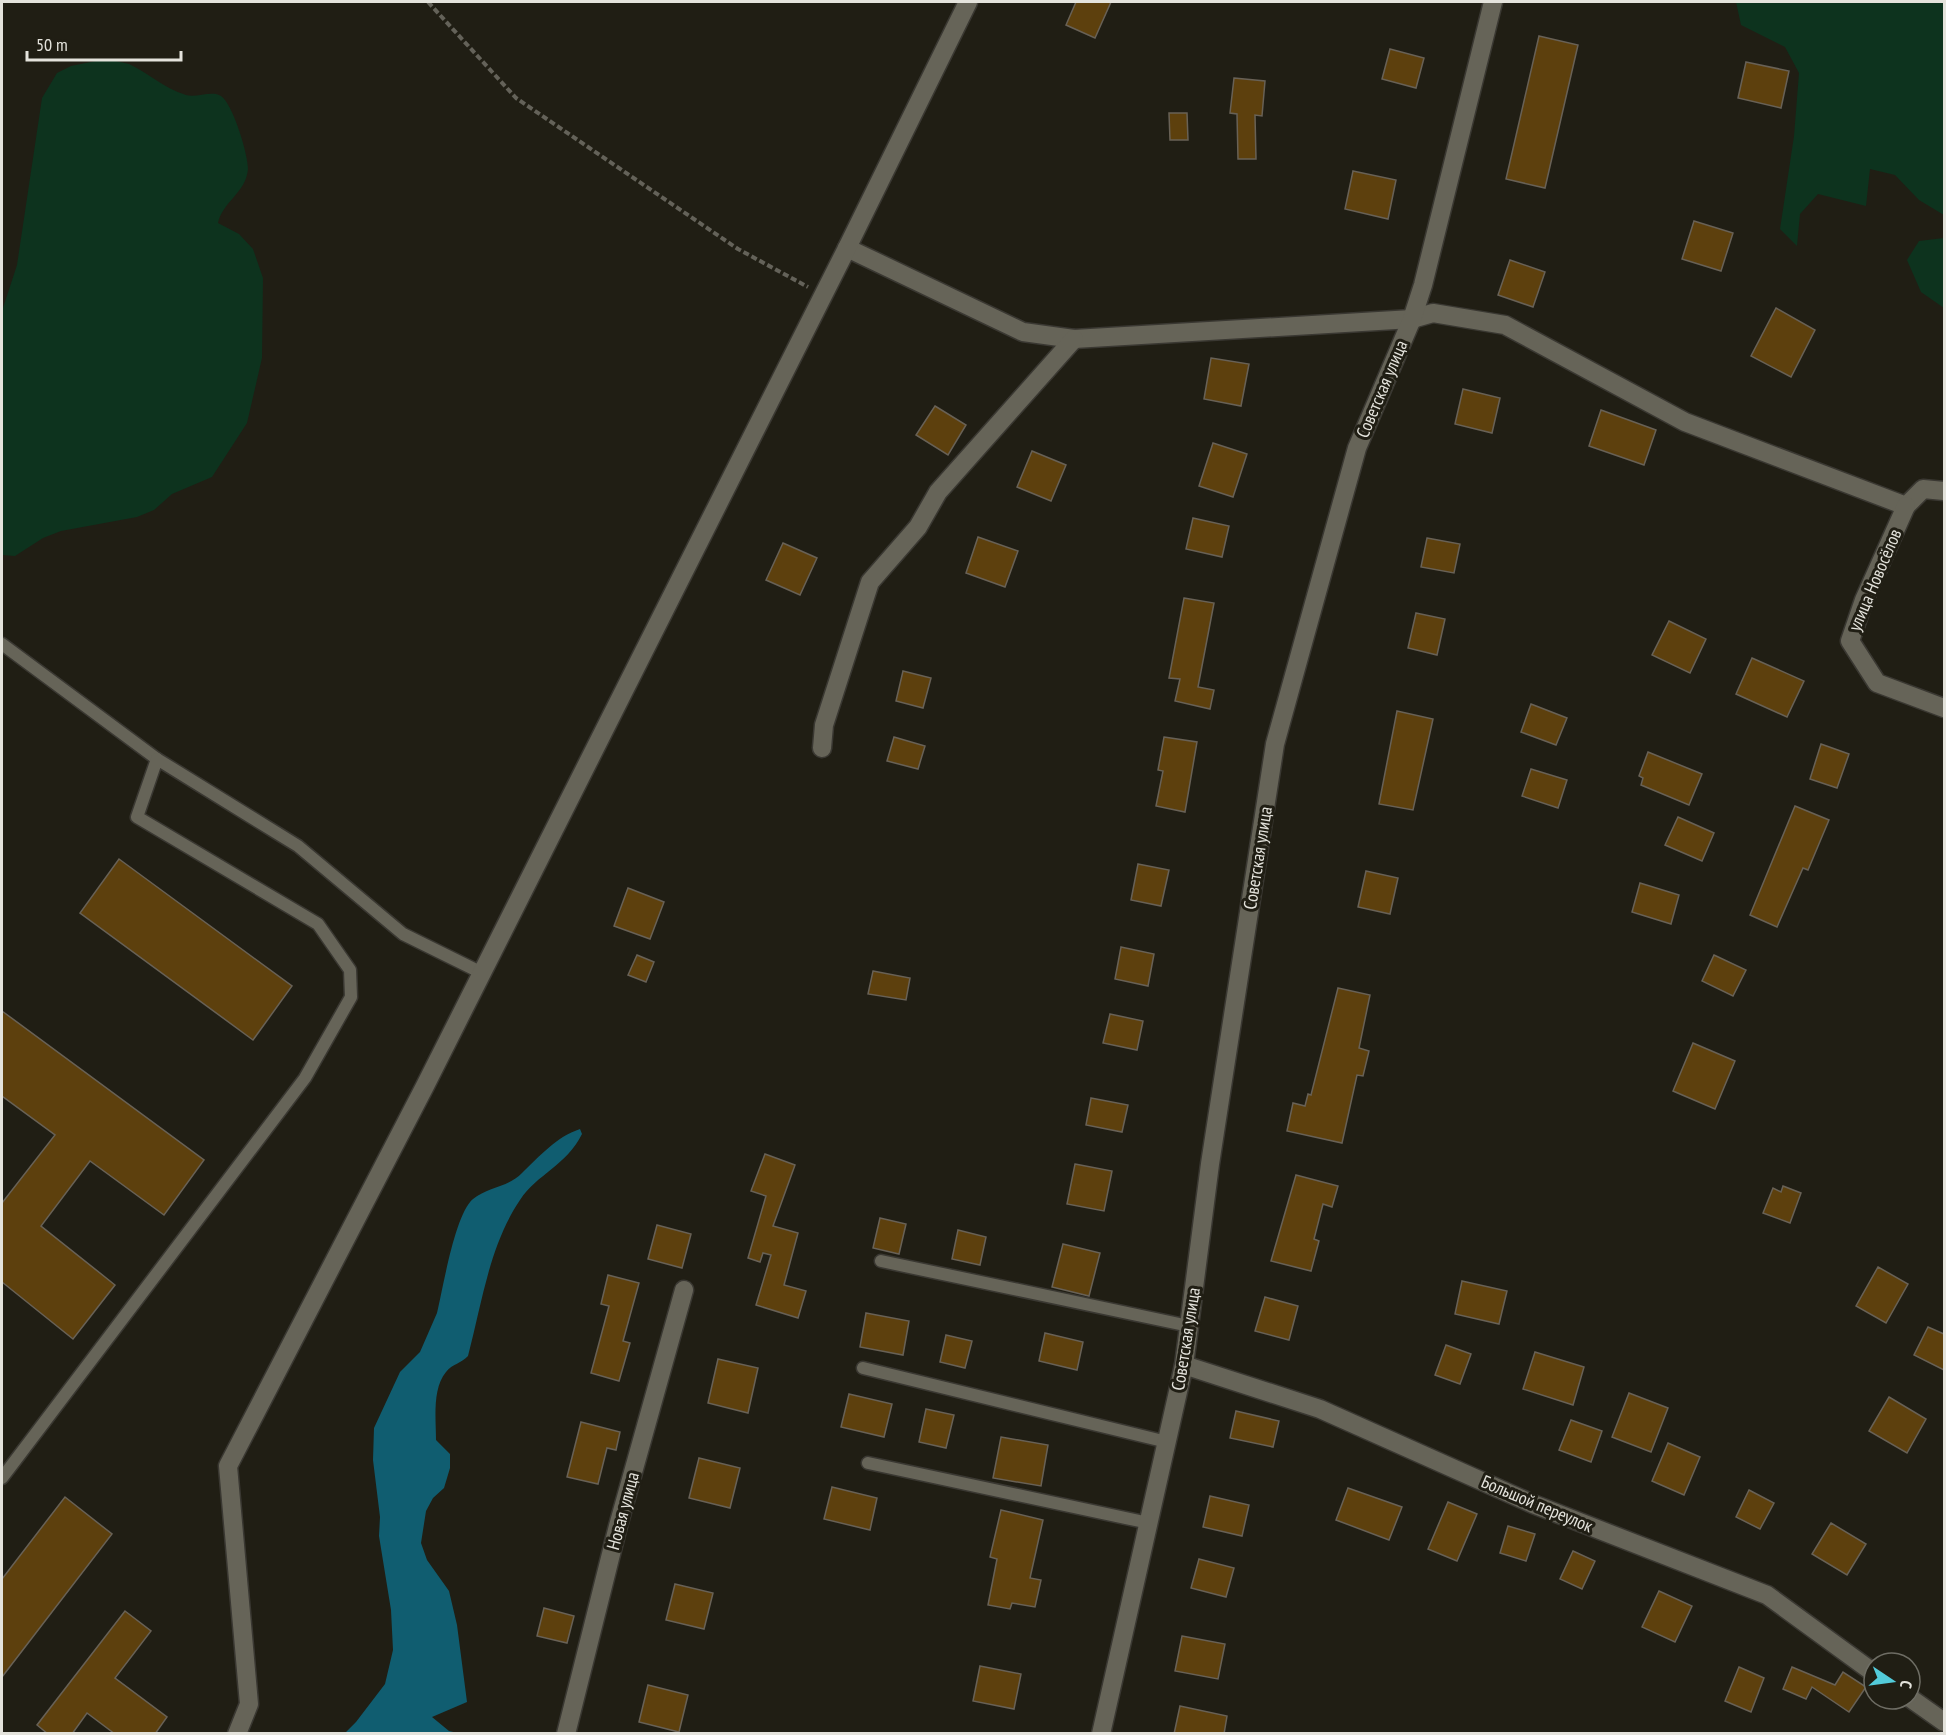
<svg xmlns="http://www.w3.org/2000/svg" width="1946" height="1735" viewBox="0 0 1946 1735" font-family="'PT Sans Narrow',sans-serif">
<style>
.green{fill:#0d331e}
.water{fill:#105d70}
.building{fill:#5d400d;stroke:#686156;stroke-width:1.5}
.lines{fill:none;stroke-linecap:round;stroke-linejoin:round}
.lane-casing{stroke:#3a3832;stroke-width:15}
.street-casing{stroke:#3a3832;stroke-width:21}
.path{stroke:#646259;stroke-width:4;stroke-dasharray:6 3;stroke-linecap:butt}
.lane{stroke:#666458;stroke-width:12}
.street{stroke:#666458;stroke-width:18}
.labels{text-anchor:middle;stroke-width:6;stroke-linejoin:round;paint-order:stroke}
.street-label{font-size:18px;fill:#e4e3dc;stroke:#201e14}
</style>
<rect width="100%" height="100%" fill="#201e14"/>
<g class="green">
<polygon points="1736,2 1944,2 1944,215 1919,200 1895,175 1870,169 1866,206 1818,194 1800,214 1797,246 1780,229 1794,136 1799,73 1785,47 1741,25"/>
<path d="M106,59C114,61 122,62 129,64C149,73 163,88 186,95C197,98 212,90 221,96C233,104 248,154 248,169C246,193 223,201 218,223L239,234L253,249L263,278L262,358L247,423L212,477L172,494L154,510L137,517L61,531L43,538L15,556L2,555V311L17,265L42,98L57,73L71,66Z"/>
<polygon points="1944,238 1944,308 1921,292 1907,260 1919,241"/>
</g>
<path class="water" d="M580,1129L582,1134C566,1166 537,1174 520,1200C489,1246 482,1303 468,1356C462,1363 452,1364 446,1372C432,1389 436,1419 436,1440L450,1454V1468L444,1488L433,1498L426,1511L421,1543L427,1560L449,1591L457,1625L467,1702L432,1717L449,1731L458,1733H345L356,1722L385,1684L393,1650L391,1610L379,1536L380,1517L373,1460L374,1428L400,1372L420,1352L437,1313C443,1288 455,1214 473,1199C488,1187 509,1187 522,1173C540,1156 556,1137 580,1129Z"/>
<g class="building">
<polygon points="1076,2 1111,2 1095,38 1066,25"/>
<polygon points="1539,36 1578,45 1545,188 1506,179"/>
<polygon points="1390,49 1424,58 1416,88 1382,79"/>
<polygon points="1746,62 1789,71 1781,108 1738,98"/>
<polygon points="1234,78 1265,81 1262,116 1255,115 1256,159 1238,159 1237,114 1230,113"/>
<polygon points="1169,113 1187,113 1188,140 1170,140"/>
<polygon points="1353,171 1396,180 1388,219 1345,209"/>
<polygon points="1694,221 1733,233 1721,271 1682,259"/>
<polygon points="1510,260 1545,272 1533,307 1498,295"/>
<polygon points="1776,308 1815,330 1791,377 1751,356"/>
<polygon points="1211,358 1249,364 1241,406 1204,399"/>
<polygon points="1463,389 1500,398 1492,433 1455,424"/>
<polygon points="935,406 966,425 948,455 916,435"/>
<polygon points="1601,410 1656,430 1644,465 1589,446"/>
<polygon points="1213,443 1247,454 1233,497 1199,486"/>
<polygon points="1032,451 1066,465 1051,501 1017,487"/>
<polygon points="1193,518 1229,526 1222,557 1186,549"/>
<polygon points="978,537 1018,551 1005,587 966,573"/>
<polygon points="1427,538 1460,544 1454,573 1421,567"/>
<polygon points="783,543 817,558 800,595 766,580"/>
<polygon points="1184,598 1214,603 1198,687 1214,690 1210,709 1175,701 1180,679 1169,678"/>
<polygon points="1416,613 1445,619 1437,655 1408,648"/>
<polygon points="1669,621 1706,639 1690,673 1652,655"/>
<polygon points="1752,658 1804,681 1787,717 1736,694"/>
<polygon points="903,671 931,678 923,708 896,701"/>
<polygon points="1531,704 1567,718 1556,745 1521,732"/>
<polygon points="1397,711 1433,719 1413,810 1379,804"/>
<polygon points="894,737 925,746 918,769 887,761"/>
<polygon points="1164,737 1197,742 1185,812 1156,806 1163,771 1158,770"/>
<polygon points="1821,744 1849,754 1837,788 1810,779"/>
<polygon points="1648,752 1702,774 1689,805 1641,785 1643,778 1639,776"/>
<polygon points="1531,769 1567,780 1558,808 1522,796"/>
<polygon points="1795,806 1829,820 1808,870 1803,868 1777,927 1750,915"/>
<polygon points="1678,817 1714,833 1702,861 1665,845"/>
<polygon points="119,859 292,986 253,1040 80,913"/>
<polygon points="1138,864 1169,870 1161,906 1131,900"/>
<polygon points="1366,871 1398,878 1390,914 1358,907"/>
<polygon points="1640,883 1679,895 1671,924 1632,912"/>
<polygon points="628,888 664,902 650,939 614,926"/>
<polygon points="1121,947 1154,954 1148,986 1115,979"/>
<polygon points="637,955 654,962 646,982 628,975"/>
<polygon points="1714,955 1746,970 1733,996 1702,981"/>
<polygon points="873,971 910,978 906,1000 868,994"/>
<polygon points="1338,988 1370,995 1359,1048 1369,1051 1363,1076 1357,1075 1342,1143 1287,1131 1293,1103 1305,1106 1308,1094 1311,1095"/>
<polygon points="2,1011 204,1160 164,1215 90,1161 41,1226 115,1285 73,1339 2,1282 2,1203 55,1135 2,1096"/>
<polygon points="1110,1014 1143,1021 1137,1050 1103,1043"/>
<polygon points="1693,1043 1735,1061 1715,1109 1673,1091"/>
<polygon points="1091,1098 1128,1105 1122,1132 1086,1125"/>
<polygon points="765,1154 795,1165 773,1226 798,1233 784,1285 806,1291 798,1318 756,1305 771,1255 763,1253 760,1262 748,1258 766,1196 751,1191"/>
<polygon points="1075,1164 1112,1171 1104,1211 1067,1204"/>
<polygon points="1296,1175 1338,1186 1332,1207 1323,1204 1314,1239 1319,1241 1311,1271 1271,1261"/>
<polygon points="1783,1186 1801,1193 1790,1223 1763,1213 1773,1188 1781,1192"/>
<polygon points="880,1218 906,1224 899,1254 873,1248"/>
<polygon points="657,1225 691,1234 682,1268 648,1259"/>
<polygon points="958,1230 986,1237 980,1265 952,1259"/>
<polygon points="1063,1244 1100,1253 1089,1296 1052,1287"/>
<polygon points="1878,1267 1908,1284 1886,1323 1856,1306"/>
<polygon points="608,1275 639,1283 623,1341 630,1343 619,1381 591,1373 609,1306 601,1304"/>
<polygon points="1462,1281 1507,1291 1499,1324 1455,1314"/>
<polygon points="1265,1297 1298,1306 1289,1340 1255,1331"/>
<polygon points="866,1313 909,1321 903,1355 860,1347"/>
<polygon points="1928,1327 1944,1334 1944,1370 1914,1355"/>
<polygon points="1045,1333 1083,1342 1077,1370 1039,1361"/>
<polygon points="946,1335 972,1341 965,1368 940,1362"/>
<polygon points="1446,1345 1471,1354 1460,1384 1435,1375"/>
<polygon points="1535,1352 1584,1367 1573,1405 1523,1389"/>
<polygon points="718,1359 758,1368 748,1413 708,1403"/>
<polygon points="1629,1393 1668,1408 1651,1452 1612,1437"/>
<polygon points="849,1394 892,1404 884,1437 841,1427"/>
<polygon points="1889,1397 1926,1419 1907,1453 1869,1431"/>
<polygon points="926,1409 954,1415 946,1448 919,1442"/>
<polygon points="1236,1411 1279,1421 1273,1447 1230,1438"/>
<polygon points="1571,1420 1602,1431 1591,1462 1559,1450"/>
<polygon points="581,1422 620,1432 616,1450 607,1448 598,1484 567,1477"/>
<polygon points="1001,1437 1048,1445 1041,1486 993,1478"/>
<polygon points="1668,1443 1700,1457 1684,1495 1652,1481"/>
<polygon points="699,1458 740,1468 730,1508 689,1498"/>
<polygon points="832,1487 877,1498 870,1530 824,1519"/>
<polygon points="1348,1488 1402,1507 1389,1540 1336,1520"/>
<polygon points="1749,1490 1774,1503 1760,1529 1736,1517"/>
<polygon points="1210,1496 1249,1505 1242,1536 1203,1527"/>
<polygon points="65,1497 112,1534 2,1677 2,1579"/>
<polygon points="1448,1502 1477,1514 1457,1561 1428,1549"/>
<polygon points="1001,1510 1043,1520 1030,1578 1041,1580 1035,1607 1012,1603 1010,1609 988,1605 997,1559 990,1557"/>
<polygon points="1831,1523 1866,1544 1847,1575 1812,1554"/>
<polygon points="1508,1526 1535,1534 1526,1561 1500,1553"/>
<polygon points="1573,1551 1595,1561 1582,1589 1560,1579"/>
<polygon points="1199,1559 1234,1568 1226,1597 1191,1588"/>
<polygon points="675,1584 713,1593 704,1629 666,1620"/>
<polygon points="1659,1591 1692,1606 1675,1642 1642,1627"/>
<polygon points="544,1608 574,1616 567,1643 537,1636"/>
<polygon points="125,1611 151,1631 115,1678 167,1717 155,1734 115,1734 87,1713 72,1734 48,1734 37,1725"/>
<polygon points="1182,1636 1225,1644 1218,1679 1175,1671"/>
<polygon points="980,1666 1021,1674 1014,1709 973,1701"/>
<polygon points="1739,1667 1764,1678 1751,1712 1725,1701"/>
<polygon points="1792,1667 1835,1685 1843,1672 1866,1687 1849,1712 1812,1687 1806,1699 1783,1689"/>
<polygon points="648,1685 688,1695 679,1732 639,1722"/>
<polygon points="1180,1706 1227,1716 1224,1734 1174,1734"/>
</g>
<g class="lines">
<defs>
<g id="lane">
<polyline points="2,644 157,759"/>
<polyline points="881,1261 1189,1326"/>
<polyline points="863,1368 1167,1442"/>
<polyline points="868,1463 1149,1523"/>
<polyline points="2,1478 305,1078 351,997 350,970 318,924 137,817 157,759 298,846 403,934 482,973"/>
</g>
<g id="street">
<polyline points="847,248 1023,332 1074,339 1412,319 1433,313 1505,325 1685,422 1906,506 1923,489 1944,491"/>
<polyline points="1906,506 1864,600 1850,641 1877,683 1944,708"/>
<polyline points="822,748 824,725 870,582 918,527 938,492 1074,339"/>
<polyline points="1184,1365 1320,1409 1533,1504 1767,1595 1874,1673"/>
<polyline points="1910,1698 1944,1722"/>
<polyline points="237,1734 249,1704 228,1466 425,1086 847,248 968,2"/>
<polyline points="566,1734 618,1526 684,1290"/>
<polyline points="1101,1734 1184,1365 1210,1164 1275,744 1357,448 1412,319 1423,285 1493,2"/>
</g>
</defs>
<use href="#lane" class="lane-casing"/>
<use href="#street" class="street-casing"/>
<polyline class="path" points="428,2 516,98 738,249 808,287"/>
<use href="#lane" class="lane"/>
<use href="#street" class="street"/>
</g>
<g class="labels">
<g class="street-label">
<text transform="translate(1382 389) rotate(-67)" y="6">Советская улица</text>
<text transform="translate(1875 580) rotate(-67)" y="6">улица Новосёлов</text>
<text transform="translate(1258 858) rotate(-81)" y="6">Советская улица</text>
<text transform="translate(1186 1339) rotate(-81)" y="6">Советская улица</text>
<text transform="translate(1537 1504) rotate(23)" y="6">Большой переулок</text>
<text transform="translate(623 1511) rotate(-75)" y="6">Новая улица</text>
</g>
</g>
<rect width="1946" height="1735" fill="none" stroke="#e4e3dc" stroke-width="6"/>
<g transform="translate(1892 1681) rotate(103)"><circle r="28" fill="#201e14" stroke="#6e6d64" stroke-width="1.5"/>
<path d="M0-4.5L10 22L0 15L-10 22Z" fill="#53cbda"/>
<text y="-9" font-size="16" font-weight="bold" text-anchor="middle" fill="#e4e3dc">С</text>
</g>
<path d="M27 51v9h154v-9" fill="none" stroke="#e4e3dc" stroke-width="3"/>
<text x="36" y="51" font-size="18" fill="#e4e3dc" stroke="#201e14" stroke-width="4.5" paint-order="stroke">50 m</text>
</svg>
